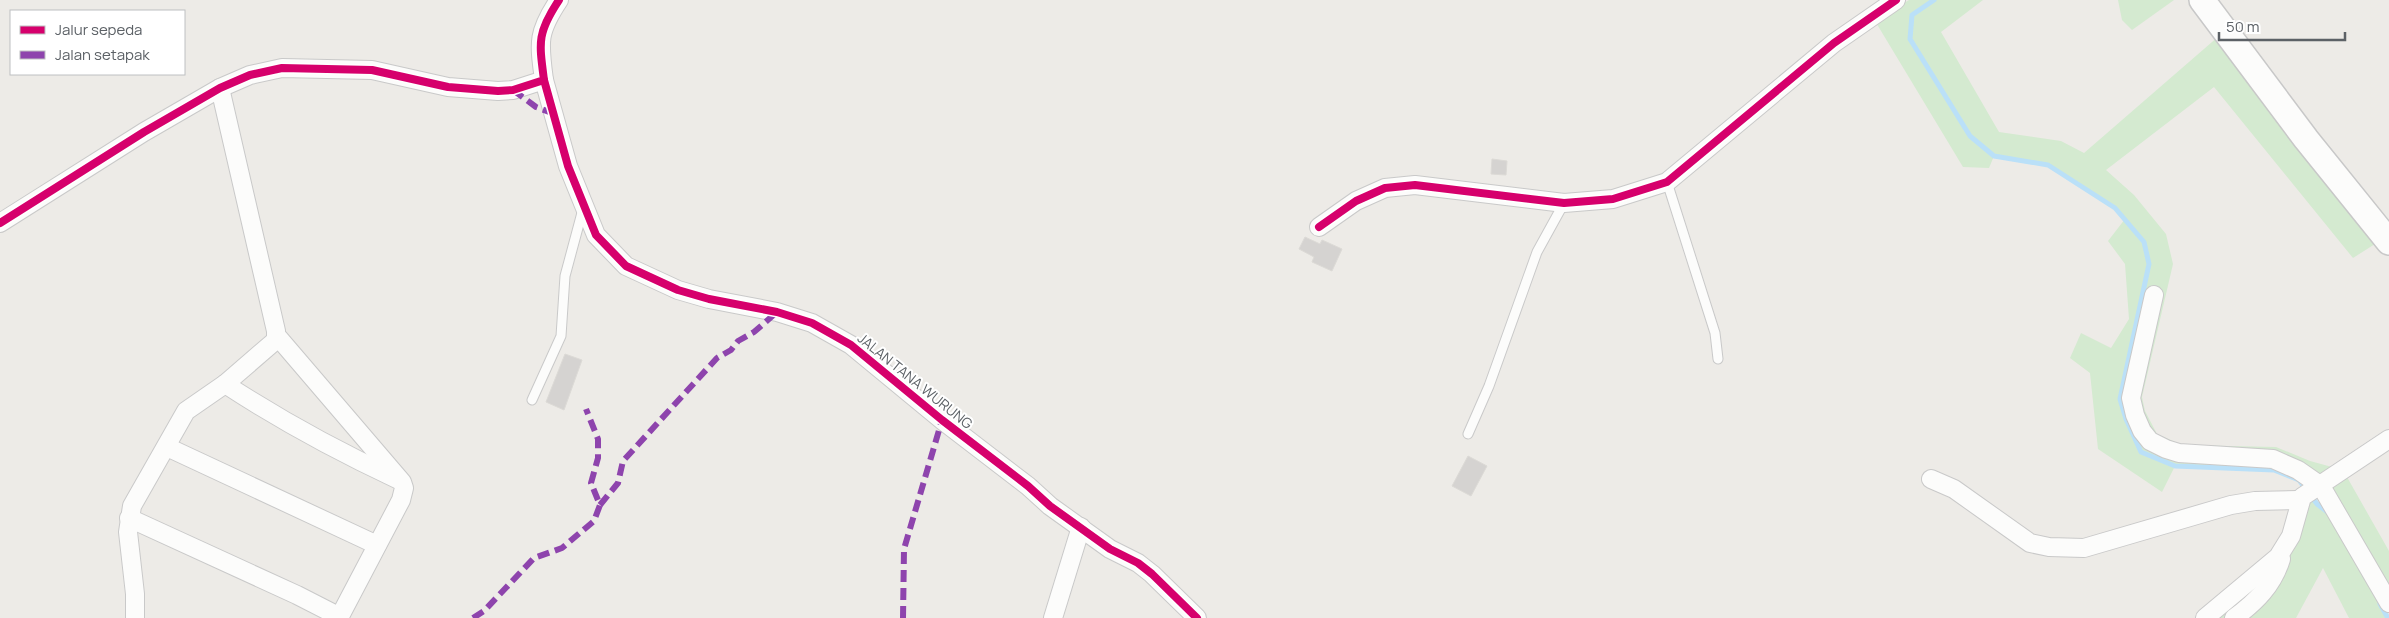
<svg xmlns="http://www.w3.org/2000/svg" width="2389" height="618" viewBox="0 0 2389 618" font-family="Manrope,sans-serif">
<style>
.green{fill:#d4ead0}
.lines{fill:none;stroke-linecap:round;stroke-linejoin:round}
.stream{stroke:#bae0f8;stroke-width:5}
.building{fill:#d5d3d1;stroke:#dcdad6}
.lane-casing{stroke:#c9c9c9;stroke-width:11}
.street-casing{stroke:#c9c9c9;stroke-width:20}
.secondary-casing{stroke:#c8c8c8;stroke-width:28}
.lane{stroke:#fcfcfb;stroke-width:9}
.street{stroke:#fcfcfb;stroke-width:18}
.secondary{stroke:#fcfcfb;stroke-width:25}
.quiet{stroke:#8e44ad;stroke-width:6;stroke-dasharray:12 6;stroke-linecap:butt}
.cycleway-casing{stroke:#fff;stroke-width:11}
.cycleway{stroke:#d6006c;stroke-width:8}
.labels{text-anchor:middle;stroke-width:4;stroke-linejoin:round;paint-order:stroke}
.street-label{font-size:14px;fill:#5c6166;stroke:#fff}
</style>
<rect width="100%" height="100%" fill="#edebe7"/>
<g class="green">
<polygon points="1909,0 1983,0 1941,32 1999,132 2061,141 2084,153 2227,29 2386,237 2353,258 2214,87 2106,170 2134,195 2166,234 2173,264 2142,397 2145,411 2157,434 2182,445 2276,447 2310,461 2343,470 2389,551 2389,596 2324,483 2310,494 2317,504 2332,516 2388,618 2349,618 2323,568 2296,618 2207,618 2284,552 2310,493 2299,480 2274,470 2175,466 2162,492 2098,449 2090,373 2070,358 2081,333 2111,348 2129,319 2125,264 2108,241 2125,219 2115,208 2048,165 1994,156 1989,168 1963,167 1875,21"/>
<polygon points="2118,0 2174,0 2132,30 2122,20"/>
</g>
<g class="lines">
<g class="stream">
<polyline points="1934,0 1912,15 1910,39 1970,136 1994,156 2048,165 2115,208 2144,242 2149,264 2120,399 2126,419 2141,452 2175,466 2274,470 2299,480 2317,504 2330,514"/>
<polyline points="2380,604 2388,618"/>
</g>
</g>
<g class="building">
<polygon points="1492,159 1507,161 1506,175 1491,174"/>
<polygon points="1305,237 1320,244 1322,240 1342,249 1332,271 1312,262 1314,257 1299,249"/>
<polygon points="565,354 582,360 564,410 546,402"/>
<polygon points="1468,456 1487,466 1471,496 1452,486"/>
</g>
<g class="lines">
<defs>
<g id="lane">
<polyline points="1667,182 1715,333 1718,359"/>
<polyline points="532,400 561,336 565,276 583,209"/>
<polyline points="1468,434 1489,386 1537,252 1564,203"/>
</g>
<g id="street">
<polyline points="544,80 568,166 596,235 626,266 678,290 709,299 777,312 812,323 851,345 942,420 1028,486 1050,506 1110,549 1138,563 1152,574 1197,618"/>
<path d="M0,223L144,132L220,88L250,75L282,68L372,70L448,87L498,91L513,90L544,80C539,42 537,33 559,0"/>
<polyline points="1319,227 1356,201 1385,188 1415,185 1564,203 1613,199 1667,182 1834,43 1896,0"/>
<polyline points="2154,295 2131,398 2135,415 2142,431 2150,441 2166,449 2179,453 2273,459 2298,470 2321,486 2389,603"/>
<polyline points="277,336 402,482 404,488 401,500 339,618"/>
<path d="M225,384C280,420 337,451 397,479"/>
<polyline points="167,447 377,545"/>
<polyline points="1931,479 1954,489 2030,543 2049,547 2084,548 2231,505 2255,501 2299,500"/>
<polyline points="129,518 297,595 340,617"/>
<polyline points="135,618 135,594 128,532 132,506 186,411 225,384 276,340 276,331 220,88"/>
<polyline points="1053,618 1081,527"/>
<polyline points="2205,618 2278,557 2291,536 2302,497 2389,439"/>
<path d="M2234,618C2256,602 2273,585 2281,559"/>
</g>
<polyline id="secondary" points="2202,0 2306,139 2389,242"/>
</defs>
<use href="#lane" class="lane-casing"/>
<use href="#street" class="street-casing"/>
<use href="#secondary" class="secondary-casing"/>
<use href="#lane" class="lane"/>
<use href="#street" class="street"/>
<use href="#secondary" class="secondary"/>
<g class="quiet">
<polyline points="513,90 536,107 552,113"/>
<polyline points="600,505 618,483 623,461 717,358 731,350 738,341 754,332 777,312"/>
<polyline points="473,618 484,611 534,558 562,548 594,521 600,505 591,483 598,458 598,439 586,409"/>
<polyline points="903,618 904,549 942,420"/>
</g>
<defs>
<g id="cycleway">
<polyline points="544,80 568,166 596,235 626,266 678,290 709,299 777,312 812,323 851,345 942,420 1028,486 1050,506 1110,549 1138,563 1152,574 1197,618"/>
<path d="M0,223L144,132L220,88L250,75L282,68L372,70L448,87L498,91L513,90L544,80C539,42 537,33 559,0"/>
<polyline points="1319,227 1356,201 1385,188 1415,185 1564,203 1613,199 1667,182 1834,43 1896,0"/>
</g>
</defs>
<use href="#cycleway" class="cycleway-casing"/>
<use href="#cycleway" class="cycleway"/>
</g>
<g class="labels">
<g class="street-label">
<text transform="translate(915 381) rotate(39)" y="5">JALAN TANA WURUNG</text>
</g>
</g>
<rect x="10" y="10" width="175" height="65" fill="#ffffff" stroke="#bec0c2"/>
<rect x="20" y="26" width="25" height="8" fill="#d6006c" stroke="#bec0c2"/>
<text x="55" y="35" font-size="15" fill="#5c6166">Jalur sepeda</text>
<rect x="20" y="51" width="25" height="8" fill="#8e44ad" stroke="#bec0c2"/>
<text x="55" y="60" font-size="15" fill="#5c6166">Jalan setapak</text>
<path d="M2219 32v8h126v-8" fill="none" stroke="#5c6166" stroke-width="2.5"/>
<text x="2226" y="32" font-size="15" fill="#5c6166" stroke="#ffffff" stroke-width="4" paint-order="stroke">50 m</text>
</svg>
